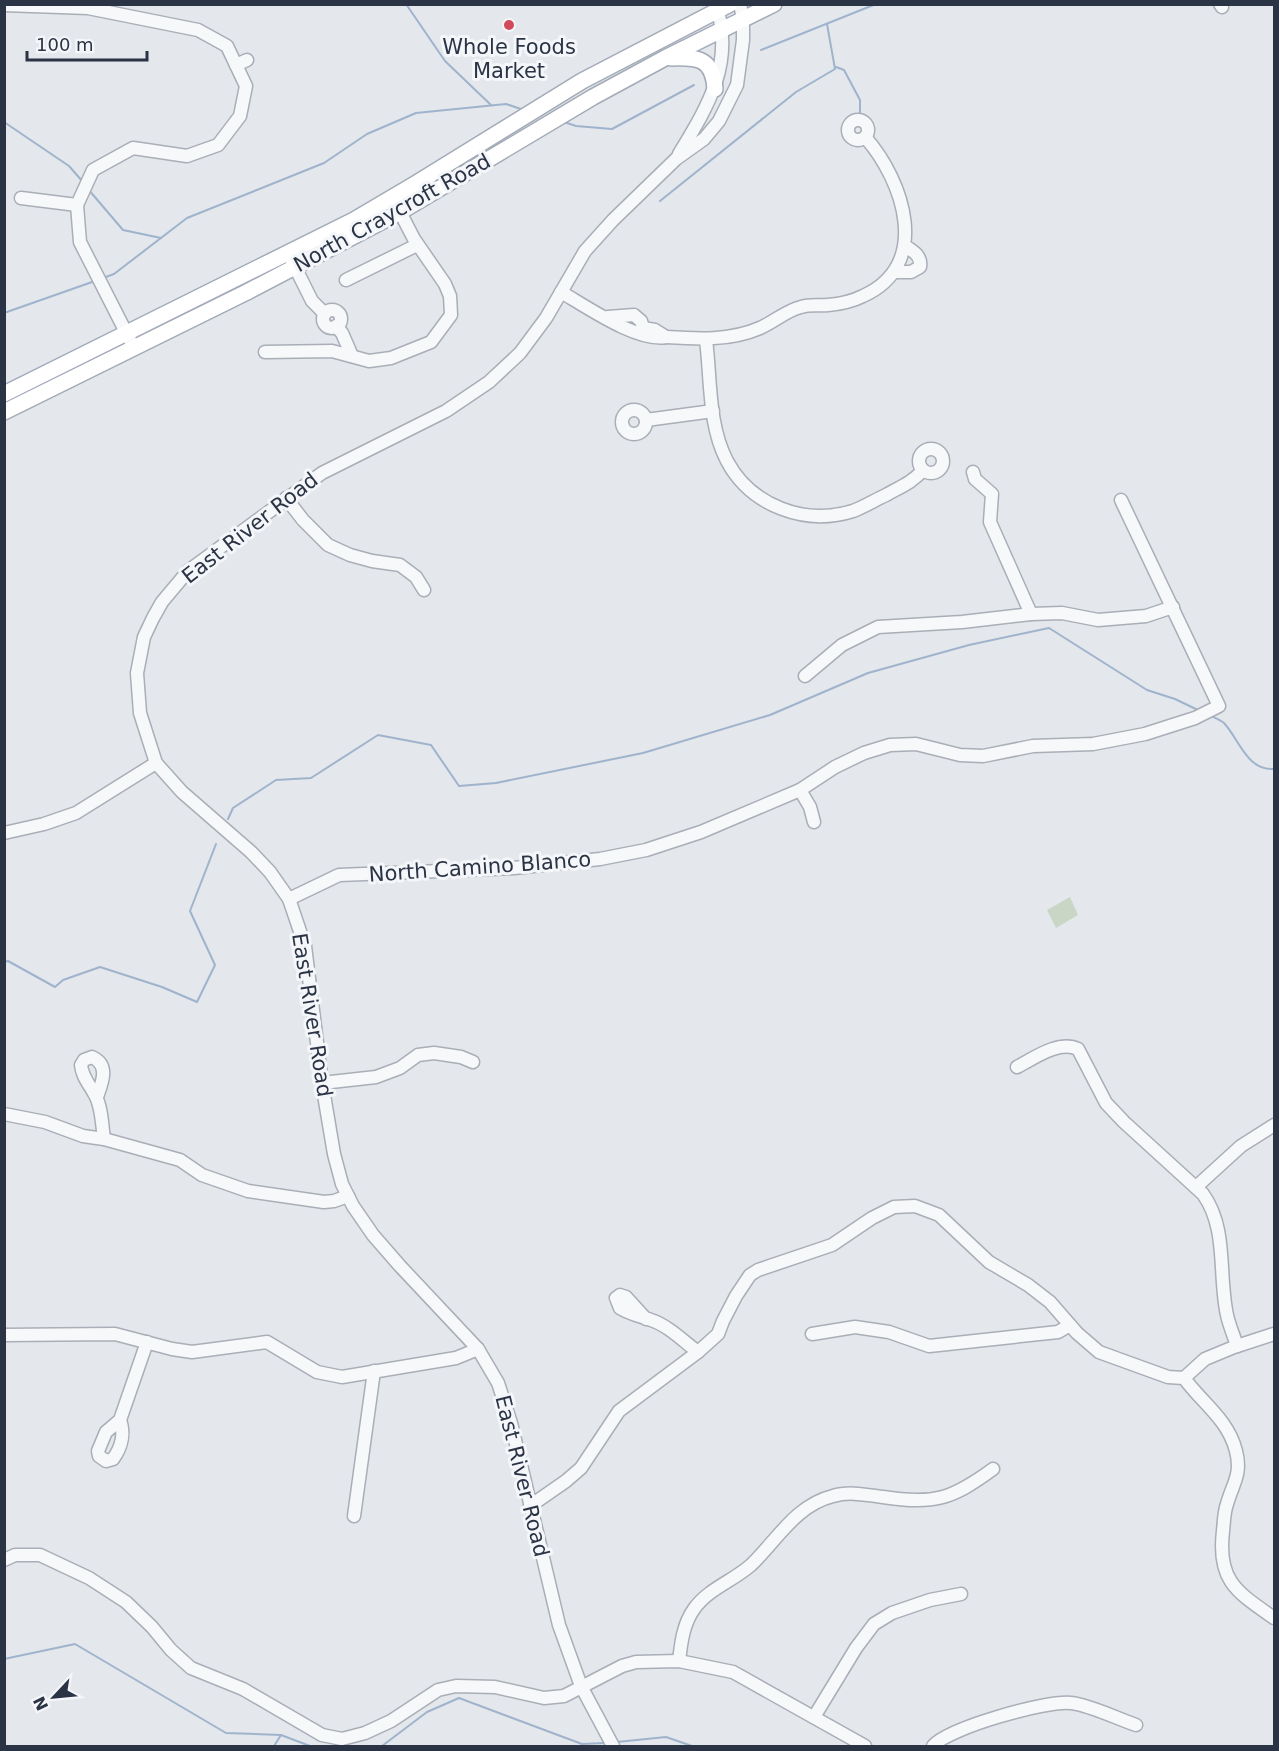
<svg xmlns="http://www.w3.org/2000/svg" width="1279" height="1751" viewBox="0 0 1279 1751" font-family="'DejaVu Sans',sans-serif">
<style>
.green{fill:#c9d6c5}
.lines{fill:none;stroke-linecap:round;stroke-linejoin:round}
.stream{stroke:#9fb4cc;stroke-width:2}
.minor-casing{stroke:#a9aeb7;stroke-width:15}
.major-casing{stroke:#a3abb8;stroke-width:18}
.minor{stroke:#f7f8fa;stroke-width:12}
.major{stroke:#fff;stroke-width:15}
.poi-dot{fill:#d1495b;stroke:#f4f6f9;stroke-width:2}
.labels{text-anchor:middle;stroke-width:6;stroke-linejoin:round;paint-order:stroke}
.poi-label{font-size:21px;fill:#2b3445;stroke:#f4f6f9}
.street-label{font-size:21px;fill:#2b3445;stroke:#f4f6f9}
</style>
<rect width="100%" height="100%" fill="#e4e7ec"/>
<polygon class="green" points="1070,897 1078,915 1056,928 1047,910"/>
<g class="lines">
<g class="stream">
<polyline points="406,4 445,61 491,105"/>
<polyline points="761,50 876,4"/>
<polyline points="836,67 844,70 860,100 860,117"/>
<polyline points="4,122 69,166 83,182"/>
<polyline points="564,122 576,126 612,129 694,85"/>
<polyline points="88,189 123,230 161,238"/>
<polyline points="660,201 796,92 835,69 827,24"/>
<polyline points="103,278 114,274 187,218 324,163 367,134 416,113 506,104 524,110"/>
<polyline points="4,313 95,281"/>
<path d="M1211,716C1215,718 1220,720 1224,723C1239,739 1247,771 1274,769"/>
<polyline points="228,819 233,808 276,780 311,778 378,735 431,745 459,786 496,783 643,753 770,715 868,673 969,645 1049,628 1147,690 1175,699 1200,711"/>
<polyline points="4,962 8,961 55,987 63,980 100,967 162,987 197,1002 215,965 190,911 216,844"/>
<polyline points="4,1659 75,1644 226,1733 281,1735"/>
<polyline points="617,1742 666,1737 692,1746"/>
<polyline points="274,1746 281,1735 310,1746"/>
<polyline points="382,1746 427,1712 459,1698 582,1744 605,1743"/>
</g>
<defs>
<g id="minor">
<polyline points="1220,4 1222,7"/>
<polyline points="4,5 88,8 198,30 227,46 246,86 240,116 218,145 187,156 133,148 93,170 77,205 80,242 134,348"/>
<polyline points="236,65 247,60"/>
<circle cx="858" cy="130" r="10"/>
<path d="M679,154C708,106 735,63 716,4"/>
<polyline points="21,198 77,205"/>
<polyline points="291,259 312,301 325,314"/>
<path d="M894,272H911L920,267C922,256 913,251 905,246"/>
<polyline points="346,280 417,245"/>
<path d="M561,292C587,307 637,342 666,337L655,330L643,328"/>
<circle cx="332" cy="319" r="9"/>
<polyline points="608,317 634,315 641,321 643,328"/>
<polyline points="336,326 342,333 352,356"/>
<path d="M666,337C698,339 730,341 760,328C774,322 787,310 801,307C810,304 819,306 828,305C840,304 853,301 863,296C932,265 904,181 865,137"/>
<path d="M706,340C711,379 708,425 727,461C751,506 805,526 853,511C864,507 875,500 886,495C900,487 913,482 923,470"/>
<polyline points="265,352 332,351 369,361 391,358 431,342 451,315 450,296 445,284 414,239 400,212"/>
<circle cx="634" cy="422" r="12"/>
<polyline points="646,420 713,411"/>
<circle cx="931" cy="461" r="12"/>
<polyline points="973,472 975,479 992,494 990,522 1031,614"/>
<polyline points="286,498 303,520 328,545 350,555 372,561 400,565 416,577 424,590"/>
<polyline points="805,676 842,645 878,627 962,622 1031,614 1062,613 1098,620 1146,616 1173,607"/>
<polyline points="800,790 810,807 814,822"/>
<polyline points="4,833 44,824 76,813 156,763"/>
<polyline points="289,899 339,875 514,868 600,859 646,850 701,832 800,790 835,767 864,753 890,745 916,744 960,755 983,756 1033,746 1093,744 1145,734 1195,718 1219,706 1121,500"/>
<path d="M1017,1067C1034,1058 1059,1040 1078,1049L1106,1103L1124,1122L1203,1194C1228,1229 1218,1274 1227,1315C1229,1325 1234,1336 1237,1346"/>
<polyline points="322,1083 376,1077 400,1068 418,1055 434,1053 461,1057 473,1062"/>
<path d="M97,1097C102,1083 110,1065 92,1057L84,1060L81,1065C82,1077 90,1085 95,1095C102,1107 102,1126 104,1139"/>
<polyline points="4,1114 45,1122 83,1136 104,1139 180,1160 202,1175 248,1191 324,1202 334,1201 348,1196"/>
<polyline points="1196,1187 1241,1146 1274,1125"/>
<path d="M646,1319L626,1297L620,1295L616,1298L620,1308C630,1314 640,1316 651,1320C669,1326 683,1341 698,1352"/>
<polyline points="812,1334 855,1327 889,1332 929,1346 1058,1332 1070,1325"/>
<polyline points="4,1335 115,1334 172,1349 192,1352 267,1342 317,1372 342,1377 456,1358 478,1349"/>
<path d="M1184,1378C1202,1403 1228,1419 1236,1451C1242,1474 1233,1483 1227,1504C1224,1512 1224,1522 1223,1531C1217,1581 1237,1592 1274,1618"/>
<path d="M120,1420C125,1434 121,1448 113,1459L106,1461L99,1456L98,1451L106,1432L120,1420L147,1342"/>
<polyline points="530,1506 566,1481 581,1468 619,1411 698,1352 718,1334 723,1321 736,1296 750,1275 758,1270 832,1245 872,1218 894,1207 915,1206 939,1215 989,1262 1028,1285 1050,1302 1077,1333 1099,1352 1168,1377 1184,1378 1205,1359 1234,1347 1274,1334"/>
<polyline points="354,1516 374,1371"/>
<polyline points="4,1560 15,1555 40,1555 89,1578 126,1602 152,1627 171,1650 191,1668 243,1689 322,1735 342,1739 365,1733 391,1721 438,1690 456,1686 495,1687 544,1698 564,1696 622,1666 636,1662 679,1661 733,1672 865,1746"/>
<path d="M679,1661C681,1644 683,1624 694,1609C708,1589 733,1581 751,1565C777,1540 796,1505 833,1496C849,1491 867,1495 883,1497C934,1505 952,1499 993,1469"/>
<polyline points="814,1717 856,1648 874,1624 892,1613 930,1600 961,1594"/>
<polyline points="613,1746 581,1686 559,1625 511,1423 498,1383 478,1349 400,1266 373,1235 353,1206 342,1184 334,1154 322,1083 305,946 289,899 270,872 251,852 182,792 156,763 140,713 137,673 144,637 153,618 162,602 188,571 322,473 446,411 489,382 520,353 546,318 585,251 613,220 676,159 704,139 719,121 737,85 743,40 743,19 740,4"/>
<path d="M933,1746C948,1728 1047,1700 1071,1703C1090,1705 1118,1719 1136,1725"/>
</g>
<g id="major">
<path d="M671,58C698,57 713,58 715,89"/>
<polyline points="4,394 354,220 415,184 582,81 730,4"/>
<polyline points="4,412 247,292 400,212 593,97 665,58 774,4"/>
</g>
</defs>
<use href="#minor" class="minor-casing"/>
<use href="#major" class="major-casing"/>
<use href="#minor" class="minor"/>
<use href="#major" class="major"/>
</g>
<circle class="poi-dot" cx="509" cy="25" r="6"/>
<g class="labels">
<g class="poi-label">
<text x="509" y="54">Whole Foods<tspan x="509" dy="24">Market</tspan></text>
</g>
<g class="street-label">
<text transform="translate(392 213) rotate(-29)" y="7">North Craycroft Road</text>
<text transform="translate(250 528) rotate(-38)" y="7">East River Road</text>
<text transform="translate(480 867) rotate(-4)" y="7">North Camino Blanco</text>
<text transform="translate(312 1015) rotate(81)" y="7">East River Road</text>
<text transform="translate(522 1476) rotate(76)" y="7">East River Road</text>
</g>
</g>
<rect width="1279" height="1751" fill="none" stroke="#2b3445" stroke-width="12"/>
<g transform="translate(54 1697) rotate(244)" stroke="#f4f6f9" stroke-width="4.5" paint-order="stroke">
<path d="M0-4.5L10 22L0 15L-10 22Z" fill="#2b3445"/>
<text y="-9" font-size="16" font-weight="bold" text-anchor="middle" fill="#2b3445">N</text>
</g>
<path d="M27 51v9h120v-9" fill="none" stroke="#2b3445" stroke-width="3"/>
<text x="36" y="51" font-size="18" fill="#2b3445" stroke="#f4f6f9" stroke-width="4.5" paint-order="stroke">100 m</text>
</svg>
